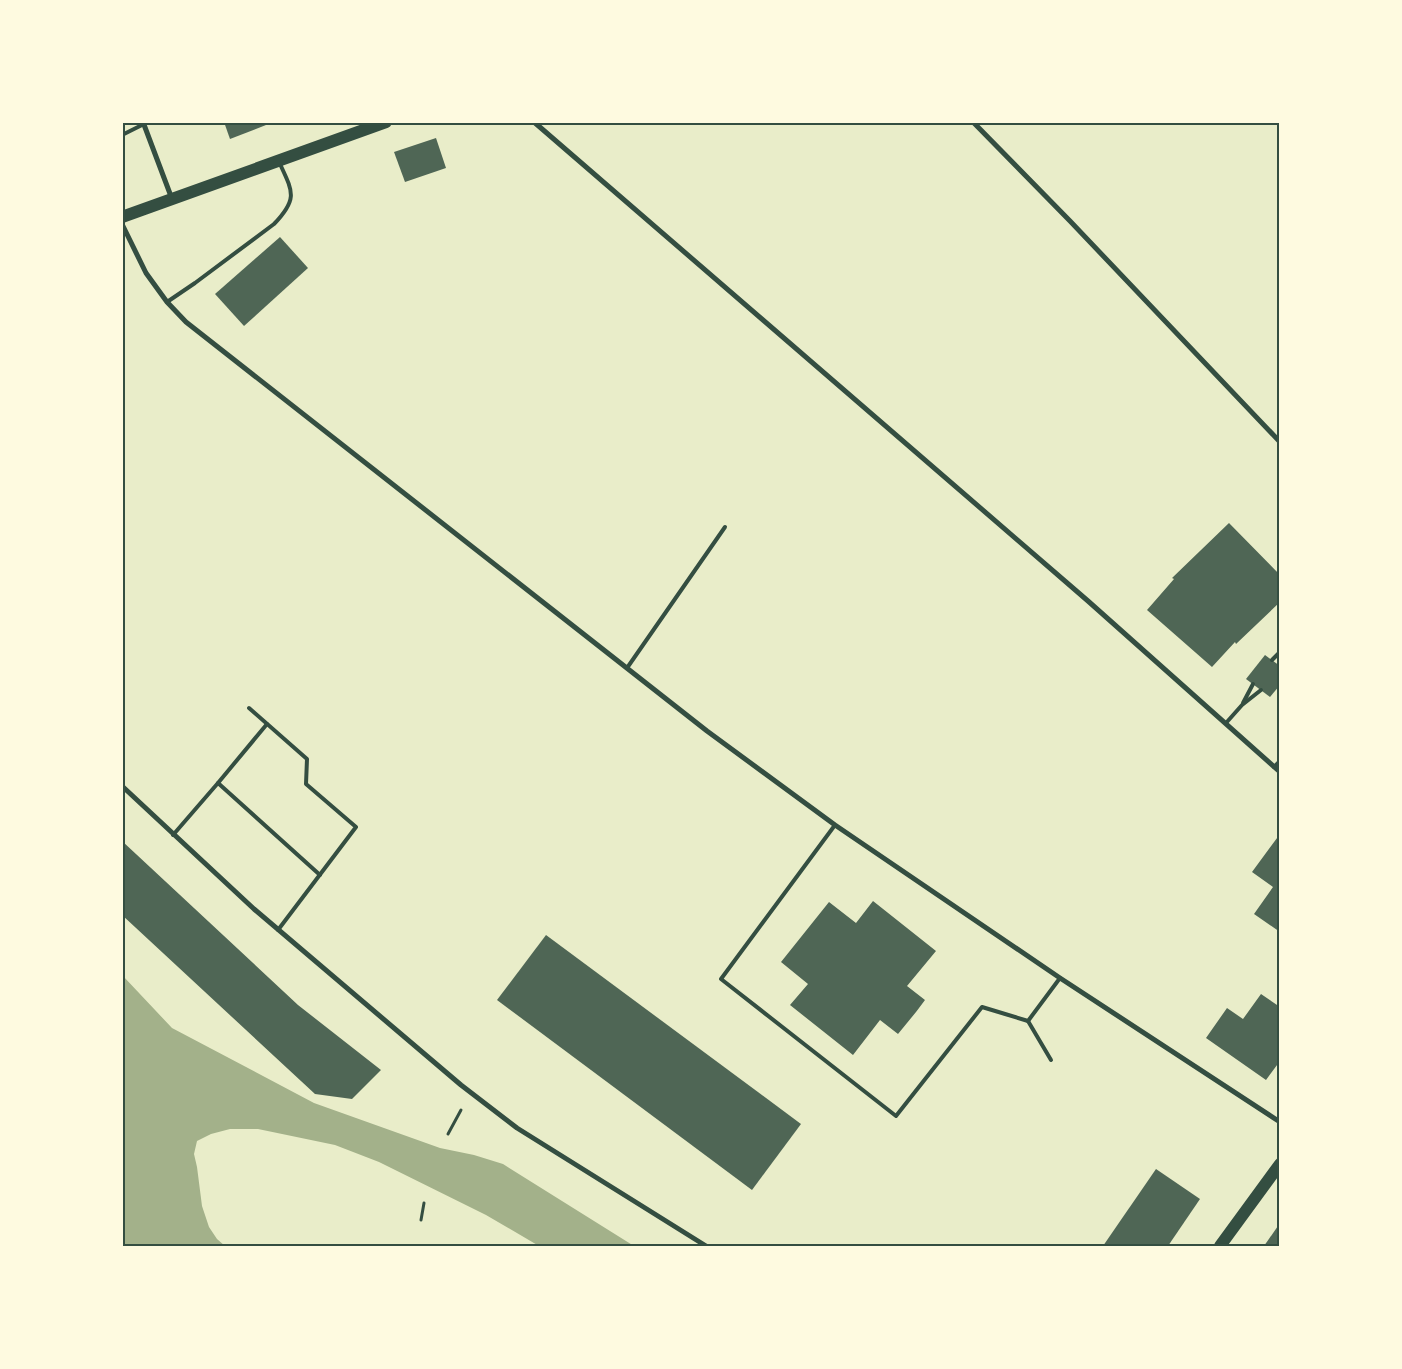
<svg xmlns="http://www.w3.org/2000/svg" width="1402" height="1369" viewBox="0 0 1402 1369" font-family="Karla,sans-serif">
<style>
.water{fill:#a3b18a}
.building{fill:#4f6655}
.lines{fill:none;stroke-linecap:round;stroke-linejoin:round}
.path{stroke:#344e41;stroke-width:3}
.service{stroke:#344e41;stroke-width:4}
.minor{stroke:#344e41;stroke-width:5}
.primary{stroke:#344e41;stroke-width:12}
.neatline{fill:none;stroke:#344e41;stroke-width:2}
</style>
<rect width="100%" height="100%" fill="#e9edc9"/>
<polygon class="water" points="123,976 172,1028 314,1103 440,1148 474,1155 503,1164 634,1246 539,1246 486,1215 379,1162 335,1145 258,1129 230,1129 211,1134 197,1141 194,1154 197,1167 202,1206 209,1227 217,1239 225,1246 123,1246"/>
<g class="building">
<polygon points="224,122 265,122 266,125 230,139"/>
<polygon points="436,138 446,168 405,182 394,152"/>
<polygon points="280,237 308,268 244,326 215,294"/>
<polygon points="1229,523 1280,575 1280,602 1236,644 1235,642 1212,667 1147,610 1174,579 1172,578"/>
<polygon points="1265,655 1280,666 1280,685 1270,697 1246,679"/>
<polygon points="1280,834 1280,932 1254,914 1273,887 1252,872"/>
<polygon points="122,841 298,1005 381,1070 352,1099 315,1094 122,915"/>
<polygon points="873,901 936,951 907,986 925,1000 916,1012 898,1034 880,1020 853,1055 790,1005 808,984 781,962 829,902 856,923"/>
<polygon points="546,935 801,1124 752,1190 497,1000"/>
<polygon points="1261,994 1280,1007 1280,1061 1266,1080 1206,1038 1227,1008 1243,1019"/>
<polygon points="1156,1169 1200,1199 1168,1246 1103,1246"/>
<polygon points="1280,1223 1280,1246 1264,1246"/>
</g>
<g class="lines">
<g class="path">
<polyline points="448,1134 461,1110"/>
<polyline points="421,1220 424,1203"/>
</g>
<g class="service">
<polyline points="122,135 144,124"/>
<path d="M167,302L195,283L274,224C298,199 293,192 280,164"/>
<polyline points="1272,660 1280,652"/>
<polyline points="627,668 725,527"/>
<polyline points="1243,703 1253,684"/>
<polyline points="249,708 307,759 306,784 356,827 278,930"/>
<polyline points="1226,723 1242,705 1261,690"/>
<polyline points="1274,767 1280,761"/>
<polyline points="218,783 267,724"/>
<polyline points="835,825 721,979 896,1116 982,1007 1028,1021 1060,978"/>
<polyline points="173,835 218,783 320,875"/>
<polyline points="1028,1021 1051,1060"/>
</g>
<g class="minor">
<polyline points="143,122 172,199"/>
<polyline points="534,122 1088,601 1280,772"/>
<polyline points="973,122 1070,221 1280,442"/>
<polyline points="122,224 146,273 167,302 186,322 707,731 835,825 1060,978 1280,1122"/>
<polyline points="122,786 254,909 461,1085 517,1128 706,1246"/>
</g>
<g class="primary">
<polyline points="122,217 386,122"/>
<polyline points="1220,1246 1280,1164"/>
</g>
</g>
<rect width="1402" height="1369" fill="none" stroke="#fefae0" stroke-width="248"/>
<rect x="124" y="124" width="1154" height="1121" class="neatline"/>
</svg>
